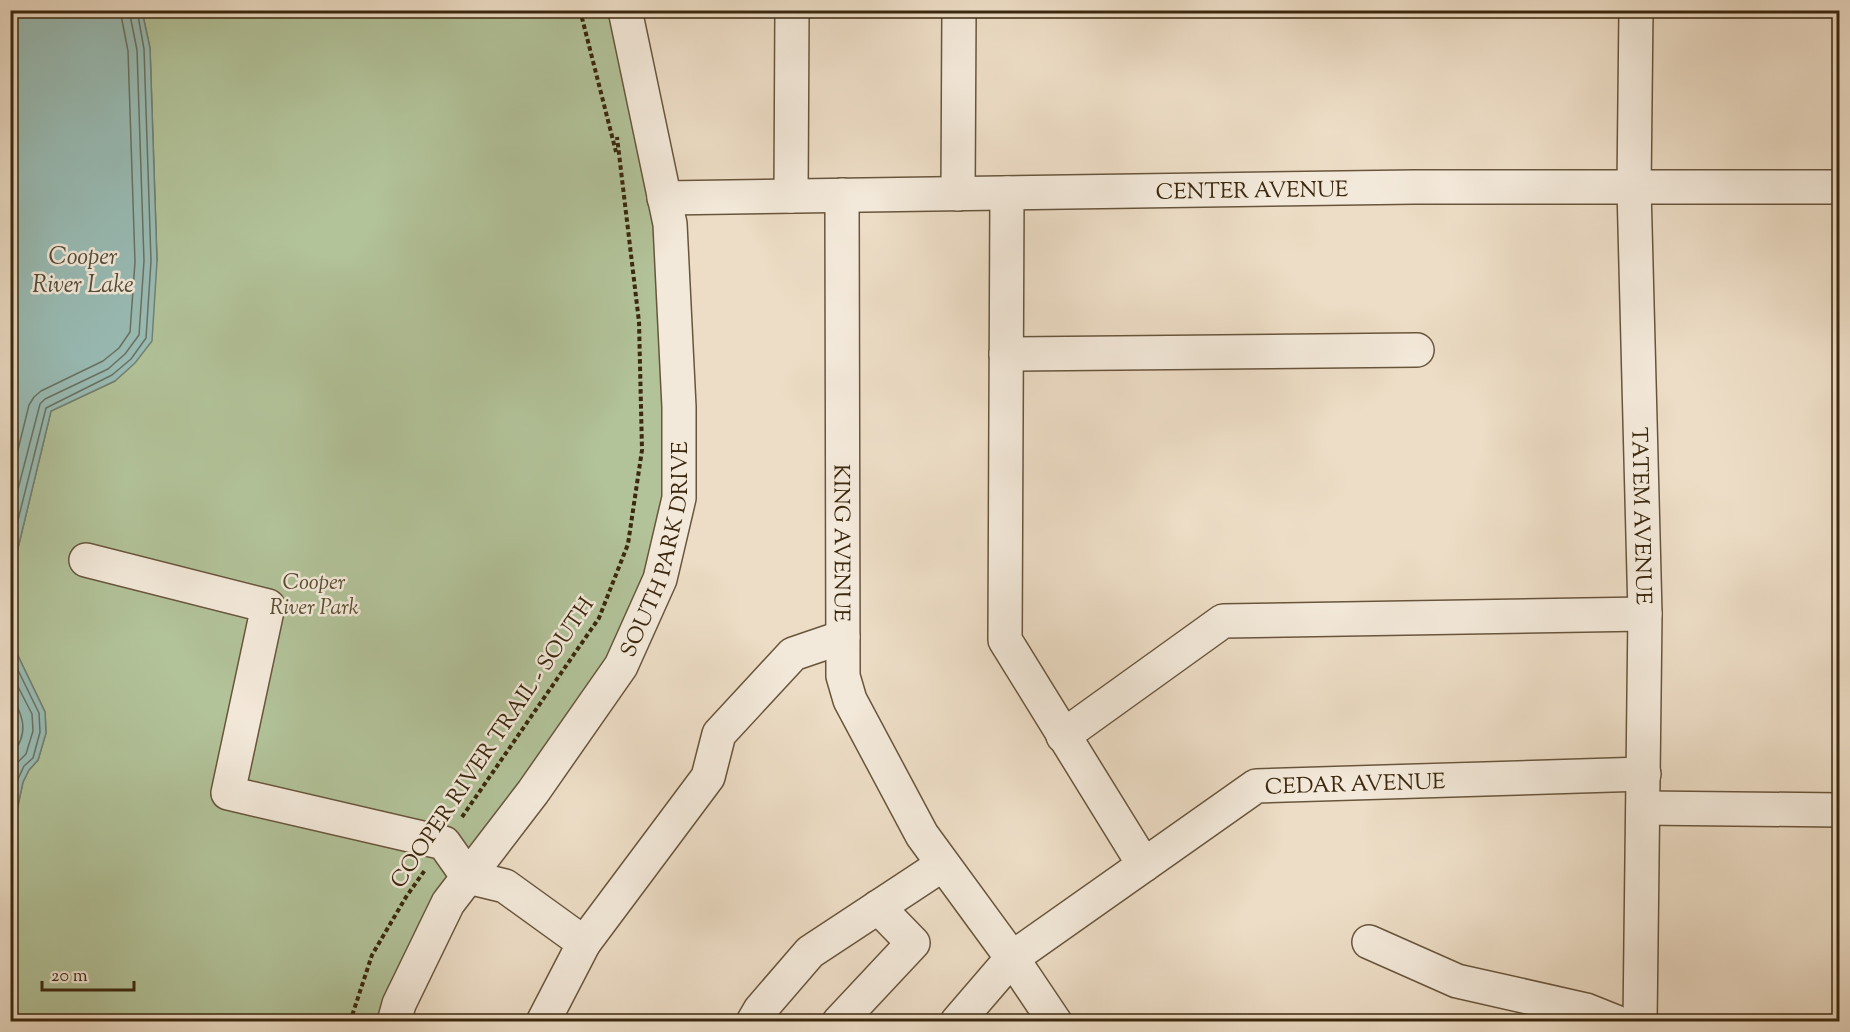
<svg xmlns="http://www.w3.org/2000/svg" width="1850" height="1032" viewBox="0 0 1850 1032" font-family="'Sorts Mill Goudy',serif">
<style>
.green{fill:#b2c299;stroke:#767554;stroke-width:1.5}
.water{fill:#99bcb5;stroke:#738172;stroke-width:1.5}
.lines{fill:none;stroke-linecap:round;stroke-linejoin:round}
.shore{stroke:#6a7262;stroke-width:1.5}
.building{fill:#d8a587;stroke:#3b280e;stroke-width:1.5}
.minor-casing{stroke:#68553c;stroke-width:36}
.path{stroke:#3b280e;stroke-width:4;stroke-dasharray:4.5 3;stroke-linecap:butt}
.minor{stroke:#f3e9da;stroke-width:33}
.labels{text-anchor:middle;stroke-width:5;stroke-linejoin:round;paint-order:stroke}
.street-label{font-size:22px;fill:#3b280e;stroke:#f3e9da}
.park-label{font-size:22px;font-style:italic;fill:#594e31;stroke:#f3e9da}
.water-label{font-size:24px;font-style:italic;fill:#524d38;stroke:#f3e9da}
</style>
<rect width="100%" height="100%" fill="#edddc6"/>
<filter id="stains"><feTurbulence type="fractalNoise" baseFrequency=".00333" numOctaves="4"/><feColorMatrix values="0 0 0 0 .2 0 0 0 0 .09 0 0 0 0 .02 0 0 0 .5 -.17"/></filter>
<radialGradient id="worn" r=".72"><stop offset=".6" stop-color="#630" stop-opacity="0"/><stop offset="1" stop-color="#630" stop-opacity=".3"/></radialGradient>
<polygon class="green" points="142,11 625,11 670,224 660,579 393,1021 11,1022 11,838 23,782 29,770 38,760 46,733 45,712 18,656 11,654 11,577 51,411 115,381 157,261 150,48"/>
<g class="water">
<polygon points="11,10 142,11 150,48 157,261 152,341 135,363 115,381 51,411 11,577"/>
<polygon points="11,654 18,656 45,712 46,733 38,760 29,770 23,782 11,838"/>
</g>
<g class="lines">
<g class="shore">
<polyline points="10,482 29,405 34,397 41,391 103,361 119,348 130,332 135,262 128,51 120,10"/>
<polyline points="10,520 40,404 45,399 108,369 125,354 139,335 144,261 137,50 129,10"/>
<polyline points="10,552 46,408 112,375 131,359 146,338 151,261 144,49 137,10"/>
<polyline points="10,660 14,662 39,713 40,732 33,758 24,766 18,779 10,811"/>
<polyline points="10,671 32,714 33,731 26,754 18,762 10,777"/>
<path d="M10,691C23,716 31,733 10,757"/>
</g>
</g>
<polygon class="building" points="1527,10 1577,10 1577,14 1527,15"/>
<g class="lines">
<defs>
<g id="minor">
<path id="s1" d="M1636,10L1634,188L1645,614L1640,1022"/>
<polyline points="1007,193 1005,640 1144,865"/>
<polyline points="958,194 959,10"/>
<path id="s2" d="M842,195L843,676L850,700L922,835L1012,958L1055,1022"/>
<polyline points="791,196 792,10"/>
<path id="s3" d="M664,198L1414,187H1840"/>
<polyline points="1006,354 1417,350"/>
<polyline points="86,560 268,606 228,793 444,843 468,877 505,886 584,943 543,1022"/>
<polyline points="1063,736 1223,621 1645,614"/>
<polyline points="1643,808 1840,810"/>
<polyline points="1369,942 1457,981 1586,1010 1616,1022"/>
<polyline points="584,943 708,777 719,734 793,654 843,637"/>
<path id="s4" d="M394,1022L399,1004L448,903L533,792L621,666L660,579L679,498V407L670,224L625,10"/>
<polyline points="753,1022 760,1010 810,952 942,865"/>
<polyline points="839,1022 913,943 878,907"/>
<path id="s5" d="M957,1022L1012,958L1256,786L1644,774"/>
</g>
</defs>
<use href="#minor" class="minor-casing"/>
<g class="path">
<polyline points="580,10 616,152"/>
<polyline points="462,817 599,618 628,544 642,450 639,322 617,137"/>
<polyline points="350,1022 372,955 406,897 425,870"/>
</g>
<use href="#minor" class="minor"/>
</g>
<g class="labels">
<g class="street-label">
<text dy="8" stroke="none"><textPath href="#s3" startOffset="588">CENTER AVENUE</textPath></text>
<text dy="8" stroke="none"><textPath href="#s1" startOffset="506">TATEM AVENUE</textPath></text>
<text dy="8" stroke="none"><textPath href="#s2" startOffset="348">KING AVENUE</textPath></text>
<text dy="8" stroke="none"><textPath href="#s4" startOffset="548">SOUTH PARK DRIVE</textPath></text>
<text transform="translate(491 742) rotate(-56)" y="8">COOPER RIVER TRAIL - SOUTH</text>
<text dy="8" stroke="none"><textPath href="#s5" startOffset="482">CEDAR AVENUE</textPath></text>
</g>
<g class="park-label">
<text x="314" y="589">Cooper<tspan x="314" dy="25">River Park</tspan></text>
</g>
<g class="water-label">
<text x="83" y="264">Cooper<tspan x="83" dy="28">River Lake</tspan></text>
</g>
</g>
<rect width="1850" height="1032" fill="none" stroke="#edddc6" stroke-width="36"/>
<rect x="12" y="12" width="1826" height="1008" fill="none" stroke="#3b280e" stroke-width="3"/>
<rect x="18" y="18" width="1814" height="996" fill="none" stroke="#3b280e" stroke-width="1.5"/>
<path d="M42 981v9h92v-9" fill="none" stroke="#3b280e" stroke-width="3"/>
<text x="51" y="981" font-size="18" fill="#3b280e" stroke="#f3e9da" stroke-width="4.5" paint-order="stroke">20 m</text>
<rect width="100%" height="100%" filter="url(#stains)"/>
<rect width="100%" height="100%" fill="url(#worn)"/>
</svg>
